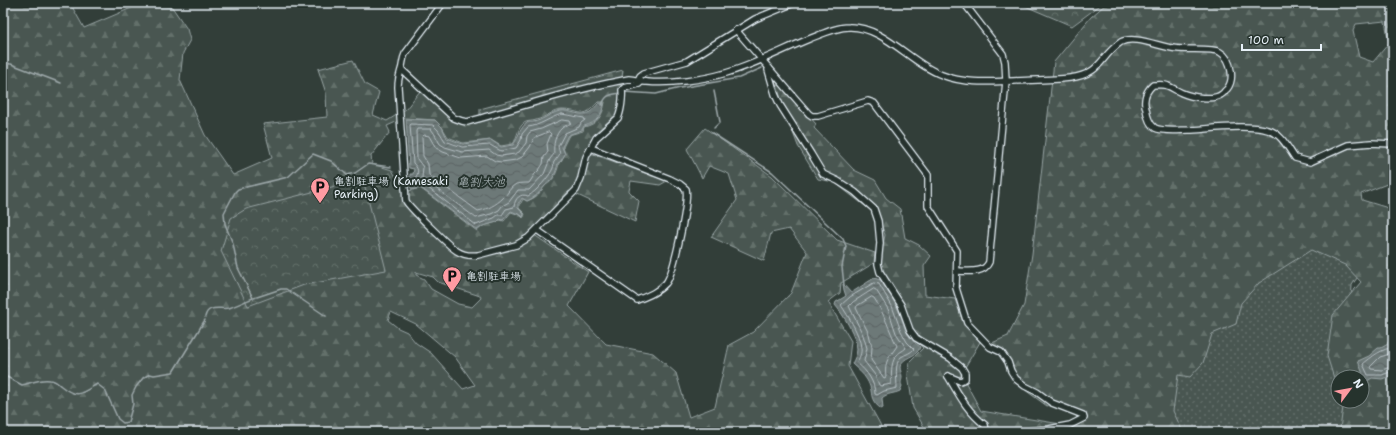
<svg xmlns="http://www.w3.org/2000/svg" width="1396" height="435" viewBox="0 0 1396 435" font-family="'Shantell Sans','Klee One',sans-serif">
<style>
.grass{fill:url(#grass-dots);stroke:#98a4a4;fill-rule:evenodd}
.forest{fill:url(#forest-firs);stroke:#98a4a4;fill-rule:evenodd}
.park{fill:url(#park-crowns);stroke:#98a4a4}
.water{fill:url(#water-waves);stroke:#9ea9ab}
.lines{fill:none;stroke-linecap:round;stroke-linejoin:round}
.shore{stroke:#b7c1c5;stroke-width:1}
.stream{stroke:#9ea9ab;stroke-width:1.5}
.minor-casing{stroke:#e8f1f8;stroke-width:8}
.minor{stroke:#26332d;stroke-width:5.5}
.labels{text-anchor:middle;stroke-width:4;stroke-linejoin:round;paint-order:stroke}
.poi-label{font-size:11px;fill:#e8f1f8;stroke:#26332d;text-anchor:start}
.water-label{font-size:12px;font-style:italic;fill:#b1bbbe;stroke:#26332d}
</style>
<defs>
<pattern id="grass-dots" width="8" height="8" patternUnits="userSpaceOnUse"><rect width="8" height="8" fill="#495651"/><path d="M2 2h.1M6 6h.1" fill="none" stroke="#636f6b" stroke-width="1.8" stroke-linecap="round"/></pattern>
<pattern id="forest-firs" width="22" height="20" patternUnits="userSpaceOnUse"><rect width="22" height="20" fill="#495651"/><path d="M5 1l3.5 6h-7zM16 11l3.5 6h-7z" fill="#636f6b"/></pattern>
<pattern id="park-crowns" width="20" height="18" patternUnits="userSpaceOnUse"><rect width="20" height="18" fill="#495651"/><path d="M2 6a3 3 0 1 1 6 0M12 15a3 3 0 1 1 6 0" fill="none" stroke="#636f6b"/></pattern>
<pattern id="water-waves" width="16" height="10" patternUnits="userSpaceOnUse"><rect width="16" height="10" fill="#6d7978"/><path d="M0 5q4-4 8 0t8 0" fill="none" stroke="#5b6363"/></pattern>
</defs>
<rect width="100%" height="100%" fill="#323e39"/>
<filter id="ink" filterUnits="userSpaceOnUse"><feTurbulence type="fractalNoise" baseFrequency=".025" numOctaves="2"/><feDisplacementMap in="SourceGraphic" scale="8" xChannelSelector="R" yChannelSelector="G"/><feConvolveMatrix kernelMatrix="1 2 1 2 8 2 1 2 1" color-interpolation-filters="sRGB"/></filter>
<g filter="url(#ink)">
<path class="grass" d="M1160,214L1375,253L1352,285L1351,304L1388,432H1110ZM1338,377H1362V401H1338Z"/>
<g class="forest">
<path d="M3,3H70L84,28L143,3H151L172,7L187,29L190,40L183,53L180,80L205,135L233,175L272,158L263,124L327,117L326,93L318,69L353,60L365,84L379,92L373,115L387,121L406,109L420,91L453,121C463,126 470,124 480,122V109L623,70L617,114L596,132L585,151L667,181L660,185L631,181L629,191L639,201L635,222L569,191L530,232L588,272L569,306L606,344L653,353L676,373L689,417L715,407L729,345L753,332L791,293L807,252L789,229L771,233L764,261L711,237L737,200L729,174L709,166L702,178L687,149L705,128L772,176L837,240L875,253L874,263L841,283L840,293L828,302L851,341L848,366L880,424L883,432H3ZM598,102H605C603,115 598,124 584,127L583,131L569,135L563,147L565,154L561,161L559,163C558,169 555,177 551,181C550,183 547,184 546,185C538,193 540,196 527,201L523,199L521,203L519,204V208L525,214L523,218L520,215L511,212L504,221L500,220L497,222L483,226L477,231L420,188L405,192L392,170L372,164L371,156L390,132L387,126L405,118L435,120L442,127L448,137L463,143L491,140L501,146L513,144C517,138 517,131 522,125C526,120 531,122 536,120C545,118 553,110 562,110C583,110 581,121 598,102ZM416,272L433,277L438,282L480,296L481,298L472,307L458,304L431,289L424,279L416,275ZM391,312L416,324L455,357L475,385L463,389L431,353L416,343L407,332L398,328L388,320Z"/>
<path d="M1107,3H1393V185L1387,184L1361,194L1362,200L1385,207L1393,212V432H1341L1340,429L1343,407L1341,401H1362V377H1338V391L1327,356L1333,315L1361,282L1345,265L1311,250L1259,283L1241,303L1236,324L1212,334L1203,363L1190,377L1178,375L1173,411L1183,432H927L913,408L908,375L909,362L923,348L911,337L904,322L899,305L877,271L885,235L875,207L869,209L834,182L818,179L798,146L782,103L777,85L779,82L816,124L814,128L854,170L875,180L886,198L900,209L905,238L919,245L931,256L924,266L925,295L955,299L963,322L980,342L961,374L981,411L1073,426L1079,411L1058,403L1047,406L1021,387L992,343L1008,336L1024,305L1032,254L1054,62L1091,17ZM1385,21L1389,43L1373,62L1359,57L1353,31L1356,24Z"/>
</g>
<g class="park">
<polygon points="1021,3 1103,3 1072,26 1023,5"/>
<polygon points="363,179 386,270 304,285 248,306 221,251 231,218 246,209"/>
</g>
<g class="water">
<path d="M599,103H604C602,115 597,123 584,126L582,130L568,135L562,147L565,154L561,161L558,163C557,169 554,178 550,181C548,183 546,184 545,186C539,193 536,197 527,201L522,198L520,202L518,203V208L524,214L523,217L521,215L511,211L503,220L500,219L497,222L483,226L477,230L421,188L412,190L410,186V174H413L414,169L409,168L406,119L435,120L442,127L447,138L463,144L491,140L501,147L513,145C519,137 519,128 528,122C539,124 549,113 560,111C569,109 581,118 590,112C593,110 596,106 599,103Z"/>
<path d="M874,278L881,280C886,289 893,298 897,307C906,325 902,333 920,347C917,358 902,356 900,367C900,370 902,374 902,377C902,381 900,382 902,386L900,391C894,394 887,393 882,398L883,408L881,409C867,397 875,394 867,380C863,373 857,369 852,364C854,359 857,355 857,349C857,337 843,314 835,305L836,302L846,296L844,290L843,284L851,293Z"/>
<polygon points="1390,341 1393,347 1393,375 1382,379 1372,378 1366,382 1358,361 1369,356 1378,348 1381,348 1388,344 1388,342"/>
</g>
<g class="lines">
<g class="shore">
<path d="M562,114L584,118L585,120L581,123L579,127L565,133L558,146L560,154C558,157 556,159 554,162C553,163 554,166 553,168C550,176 536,192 528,196C520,193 515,198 514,207L506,209L502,215H498L494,218L476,225L423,184L414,183V179C420,173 418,168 413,163L410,125L411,124L433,125L438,130L445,141L462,147L490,145L501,151L516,148L521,140L522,134L528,127C540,126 550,117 562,114Z"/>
<path d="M562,120L570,121L571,123C568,125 564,126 562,128C555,134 553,145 554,154L550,159L544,174L529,190H518L509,202L502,206L499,210L491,214L476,218L422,178L423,167L417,159L416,131L417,129H431L434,133L440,144L445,147L462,152L489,150L496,155L501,156L515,154L519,152L526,143L527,136L530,132L541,129Z"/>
<path d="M549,132L551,134L547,144L548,152L544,157L543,164L539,170L535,174L529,183C525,183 520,183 516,184C510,187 508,194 503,198C496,205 488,209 478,211L429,175L428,164L423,156L422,137L424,135L429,136L436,148L443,152L461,158L487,156L495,161L501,162L516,160L522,157L530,147L534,138Z"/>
<path d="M874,283L879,284L892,306L901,331L907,342L914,349C911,353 906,354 901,357C894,363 897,379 897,388L884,391L877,395L875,394C875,382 867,371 857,363C859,358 862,353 861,348C860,334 848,316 841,305L850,297Z"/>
<path d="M874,289L876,290L888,309L896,333L906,348C903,351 899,352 896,356C890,364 892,375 891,384L881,386L879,385L875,375L864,361L867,348L863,335L849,306L853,302Z"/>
<path d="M872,297L874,298C884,313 889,330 897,346C889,358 884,360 886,377L884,378L871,360L872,347L869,334L856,308L857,306Z"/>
<path d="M1393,348C1384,347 1370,358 1363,364L1368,375H1382L1393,371"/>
<polyline points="1393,353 1380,357 1370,367 1371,369 1382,370 1393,366"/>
</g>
<g class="stream">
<polyline points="3,63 11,64 61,83"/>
<polyline points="714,91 720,122 714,128"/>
<polyline points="624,92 656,94 680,88 739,78 762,68"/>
<path d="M602,105C606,94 610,95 620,93"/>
<polyline points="712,133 772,172 843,239 846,246 842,267 844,285"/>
<polyline points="254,298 281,289 286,289 326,316"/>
<path d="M205,317C208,304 220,310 229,308C237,305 246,301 253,298L238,268L233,244L225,224L224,213L235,192L238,189L288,177L313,154L331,161L347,175L355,173L368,164L391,167"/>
<path d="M3,375L22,385C31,383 41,378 50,380C55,380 57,383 61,386C77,399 81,394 97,384L105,390L118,419L123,423L128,422L133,404L132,395L136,387L143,378L150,374L154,375L173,372L205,320"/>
</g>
<defs>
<g id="minor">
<path d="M443,3L405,54C402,60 403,65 401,70C399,77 398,80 398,87L405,189C406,192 405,198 406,201C408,206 451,248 457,251C463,255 470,256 478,255L516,245L528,238L576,190L581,178L586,157L596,138L618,118C621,112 623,97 622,90L624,88L639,84L642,81"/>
<polyline points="736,30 809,114 812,116 818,116 868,101 874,103 928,175 928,206 957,251 956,288 967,323 990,347 1001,352 1008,362 1011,371 1016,379 1025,386 1037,392 1052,403 1083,415 1084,418 1070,425 1049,429 1018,432"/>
<polyline points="769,68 768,70 775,94 780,105 811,154 823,174 838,181 855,192 874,209 878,221 880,243 878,264 880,272 901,305 910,330 916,338 950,358 962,368 965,373 965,379 960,381 948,376"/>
<path d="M402,70L454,118L462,121L467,122C521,107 574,89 629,79C635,79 641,82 647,82C671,84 702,80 726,73C754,65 782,50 809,39C822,34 836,27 849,27C884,26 911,64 942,75C965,84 989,82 1013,81C1032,80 1051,80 1070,78C1102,74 1099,57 1121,42C1133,35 1158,46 1172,48C1184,51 1211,47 1220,52C1227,56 1230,64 1231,71C1232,77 1231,84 1227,89C1225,90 1224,93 1222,94C1214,101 1191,97 1182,93C1177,91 1173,88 1168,86C1164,84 1158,85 1153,85C1146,91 1143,100 1146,109C1147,116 1149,124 1155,128C1163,132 1180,130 1189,130C1210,129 1248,124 1268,130C1281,133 1288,148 1295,158L1310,162L1348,145L1371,143L1393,144"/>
<polyline points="638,80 640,76 644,73 687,61 755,19 794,3"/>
<path d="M537,230L637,300C647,296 658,292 666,283C674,273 689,201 686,189L680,184L670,179L591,148"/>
<path d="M957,271C968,271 984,274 989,262L1006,81L1005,62L1003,54L964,3"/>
<path d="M948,376C959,395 967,411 985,425L986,431L990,432"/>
</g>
</defs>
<use href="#minor" class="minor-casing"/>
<use href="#minor" class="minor"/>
</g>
</g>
<defs>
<symbol id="parking-pin" viewBox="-11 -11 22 30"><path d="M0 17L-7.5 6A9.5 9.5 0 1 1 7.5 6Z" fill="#ff9aa2" stroke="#26332d"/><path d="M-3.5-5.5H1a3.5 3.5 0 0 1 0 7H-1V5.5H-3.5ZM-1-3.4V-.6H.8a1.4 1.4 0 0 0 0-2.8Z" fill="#111"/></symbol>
</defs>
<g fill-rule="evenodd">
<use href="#parking-pin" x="309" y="176" width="22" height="30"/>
<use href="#parking-pin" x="441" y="265" width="22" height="30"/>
</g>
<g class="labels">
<g class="poi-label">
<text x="334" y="185">亀割駐車場 (Kamesaki<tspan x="334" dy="13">Parking)</tspan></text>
<text x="466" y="280">亀割駐車場</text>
</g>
<g class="water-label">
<text x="481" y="186">亀割大池</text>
</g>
</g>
<rect width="1396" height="435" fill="none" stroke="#26332d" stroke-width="16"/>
<rect x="8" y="8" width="1380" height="419" fill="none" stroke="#e8f1f8" stroke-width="1.5" filter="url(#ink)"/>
<g transform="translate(1350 389) rotate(58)"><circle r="19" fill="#26332d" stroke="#747f7e"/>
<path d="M0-3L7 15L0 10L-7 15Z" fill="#ff9aa2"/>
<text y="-6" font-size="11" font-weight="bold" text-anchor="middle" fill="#e8f1f8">N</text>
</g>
<path d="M1242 44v6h79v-6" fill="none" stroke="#e8f1f8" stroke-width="2"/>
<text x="1248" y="44" font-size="12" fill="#e8f1f8" stroke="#26332d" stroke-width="3" paint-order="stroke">100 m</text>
</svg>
